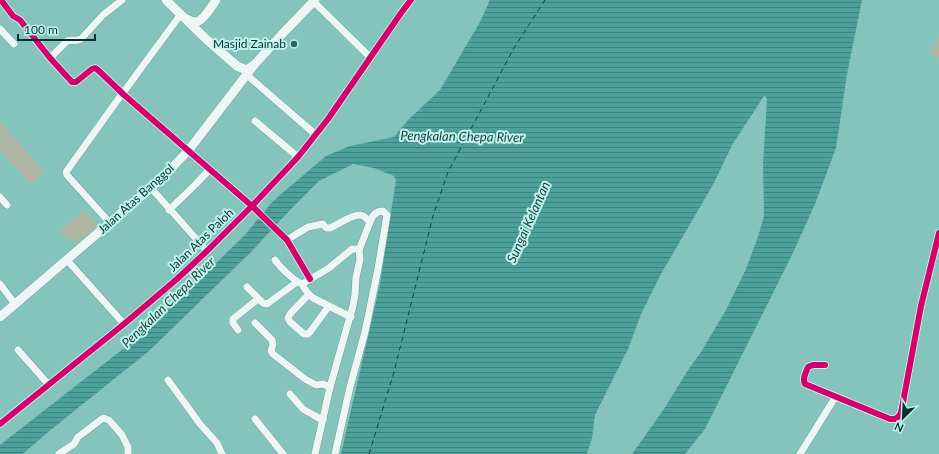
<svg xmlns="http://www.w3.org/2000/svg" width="939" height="454" viewBox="0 0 939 454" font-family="Lato,sans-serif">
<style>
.green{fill:#acb6a2}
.water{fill:url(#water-rules)}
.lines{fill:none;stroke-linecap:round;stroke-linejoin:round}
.ferry{stroke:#153f3b;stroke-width:1;stroke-dasharray:5 4;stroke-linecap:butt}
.minor-casing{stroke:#6ea19d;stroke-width:8}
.major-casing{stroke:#6ea19d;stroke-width:10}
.minor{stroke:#edf6f5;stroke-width:7}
.major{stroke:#edf6f5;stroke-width:9}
.cycleway-casing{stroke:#c0f3ed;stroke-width:8}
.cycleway{stroke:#d6006c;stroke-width:6}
.poi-dot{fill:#2f6561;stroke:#c0f3ed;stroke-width:1.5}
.labels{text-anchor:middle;stroke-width:4;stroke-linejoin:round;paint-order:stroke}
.poi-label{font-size:12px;fill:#003330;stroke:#c0f3ed;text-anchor:end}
.street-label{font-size:12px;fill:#003330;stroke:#c0f3ed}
.water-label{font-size:13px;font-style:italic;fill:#153f3b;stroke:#c0f3ed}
</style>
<defs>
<pattern id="water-rules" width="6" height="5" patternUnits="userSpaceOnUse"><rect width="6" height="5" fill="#4ea19a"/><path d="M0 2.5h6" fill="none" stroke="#3e847e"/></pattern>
</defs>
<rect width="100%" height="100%" fill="#85c3bd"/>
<g class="green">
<polygon points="939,34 939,58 930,54"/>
<polygon points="0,122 14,138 15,138 44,172 31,184 0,151"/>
<polygon points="84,210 98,226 78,242 75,239 72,243 60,230"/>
</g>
<polygon class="water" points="490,0 862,0 847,74 836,148 815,204 791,257 705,429 685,454 632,454 664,409 688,370 701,352 726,310 746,269 758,237 764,216 763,164 767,99 766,97 764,96 732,145 714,183 661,274 642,312 628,349 595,415 592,438 587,454 341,454 380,284 396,180 394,176 374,168 353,164 319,181 289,211 251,252 149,351 48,432 23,454 0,454 0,445 146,331 245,235 273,201 326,156 350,146 394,137 408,120 440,90 480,22"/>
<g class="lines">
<polyline class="ferry" points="369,454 394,372 433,216 448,172 514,48 545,0"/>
<defs>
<g id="minor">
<polyline points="1,0 13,16 20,20 50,58 72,82 76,82 92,69 95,68 98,70 123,94 252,206 287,240 310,279"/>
<polyline points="312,0 371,58"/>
<polyline points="0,29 14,44"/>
<path d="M50,58L67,41C72,39 75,42 81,39L103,15L122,0"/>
<polyline points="247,75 316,135"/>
<polyline points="255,121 298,157"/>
<polyline points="151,188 207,251"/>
<polyline points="0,197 7,205"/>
<polyline points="169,210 196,184 210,169"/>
<polyline points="110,223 67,175 66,172 114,105 181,14"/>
<path d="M287,240L308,227L323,224L326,228H330C337,225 351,215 360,215C364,215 367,219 370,222L359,250"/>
<polyline points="67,260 124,324"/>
<path d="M275,260C280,267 294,281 302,284C305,290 308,294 313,298L351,317"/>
<polyline points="0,284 15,304"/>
<polyline points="302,284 329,268 352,249 356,249 359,250 360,260 356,277 355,294 353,306 330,387 315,454"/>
<polyline points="247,287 263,303 267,304 297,282"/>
<polyline points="309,294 290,314 288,318 290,322 304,334 308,334 310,332 329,306"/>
<polyline points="255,323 272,340 273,344 271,351 273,354 305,379 316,385 323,384 330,387"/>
<polyline points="238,330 233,323 233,319 258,299"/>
<polyline points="18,350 49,385"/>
<path d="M825,365H813L808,367C806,372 802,379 805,384L890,419H895L898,417L901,413L921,306L939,233"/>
<polyline points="168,380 200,424 217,443 222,454"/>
<polyline points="290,394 303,409 315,416 323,420"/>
<polyline points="255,419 283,454"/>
<polyline points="0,424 124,324 177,279 207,251 252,206 298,157 328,119 401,13 411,0"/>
<polyline points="59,454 74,444 78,437 103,418 109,420 122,435 128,447 128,454"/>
<path d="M335,454L350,387L365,332L378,269L387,215L383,211C376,211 372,216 370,222"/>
<polyline points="800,454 836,396"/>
</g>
<g id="major">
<polyline points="166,0 206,39 237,66 244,69 248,69 254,65"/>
<path d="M187,19C190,21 193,22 196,22C203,21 212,6 216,0"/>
<polyline points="0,317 162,178 188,151 254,65 285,31 315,0"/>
</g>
</defs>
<use href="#minor" class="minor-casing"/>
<use href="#major" class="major-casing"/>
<use href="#minor" class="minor"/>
<use href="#major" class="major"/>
<defs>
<g id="cycleway">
<polyline points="1,0 13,16 20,20 50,58 72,82 76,82 92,69 95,68 98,70 123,94 252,206 287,240 310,279"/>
<path d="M825,365H813L808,367C806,372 802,379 805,384L890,419H895L898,417L901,413L921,306L939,233"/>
<polyline points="0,424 124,324 177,279 207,251 252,206 298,157 328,119 401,13 411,0"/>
</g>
</defs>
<use href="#cycleway" class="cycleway-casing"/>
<use href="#cycleway" class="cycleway"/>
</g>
<circle class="poi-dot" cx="294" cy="44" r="4"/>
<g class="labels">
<g class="poi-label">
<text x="286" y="48">Masjid Zainab</text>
</g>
<g class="street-label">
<text transform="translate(136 199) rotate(-42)" y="4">Jalan Atas Banggol</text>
<text transform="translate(201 240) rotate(-44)" y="4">Jalan Atas Paloh</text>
</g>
<g class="water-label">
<text transform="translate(462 136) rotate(1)" y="5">Pengkalan Chepa River</text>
<text transform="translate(528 222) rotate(-66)" y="5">Sungai Kelantan</text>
<text transform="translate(168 302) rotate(-44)" y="5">Pengkalan Chepa River</text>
</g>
</g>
<g transform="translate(903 418) rotate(204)" stroke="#c0f3ed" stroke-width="3" paint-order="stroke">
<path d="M0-3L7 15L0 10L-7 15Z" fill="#003330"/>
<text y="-6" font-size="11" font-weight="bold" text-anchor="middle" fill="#003330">N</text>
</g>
<path d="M18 34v6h77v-6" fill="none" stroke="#003330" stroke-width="2"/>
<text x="24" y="34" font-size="12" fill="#003330" stroke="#c0f3ed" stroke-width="3" paint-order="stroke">100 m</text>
</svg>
